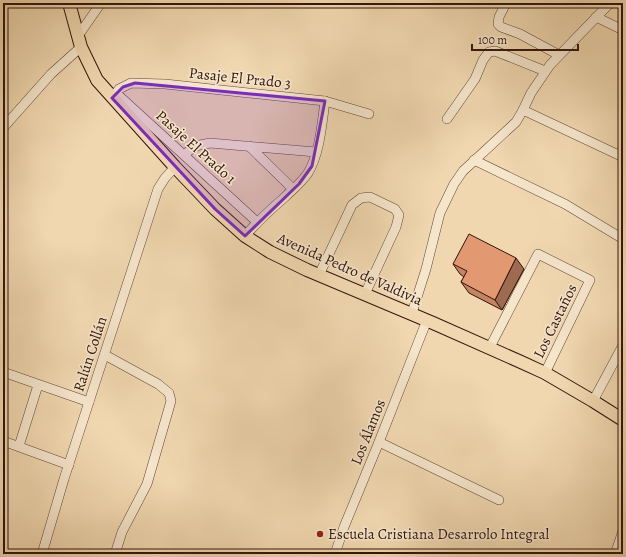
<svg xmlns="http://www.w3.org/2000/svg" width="626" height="557" viewBox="0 0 626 557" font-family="Alegreya,serif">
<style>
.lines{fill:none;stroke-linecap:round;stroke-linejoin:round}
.minor-casing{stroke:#624634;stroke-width:10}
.major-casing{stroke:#32150b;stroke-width:14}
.minor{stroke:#f5e5cb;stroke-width:9}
.major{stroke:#f0d7af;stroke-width:12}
.wall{fill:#c28462;stroke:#32150b}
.shaded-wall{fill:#9e6b50;stroke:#32150b}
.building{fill:#e29972;stroke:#32150b}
.marked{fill:#7b2cbf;fill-opacity:0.2;stroke:#7b2cbf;stroke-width:3;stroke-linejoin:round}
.poi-dot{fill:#8f2418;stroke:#f5e5cb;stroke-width:1.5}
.labels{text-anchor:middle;stroke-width:3;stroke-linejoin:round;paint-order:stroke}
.street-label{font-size:15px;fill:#32150b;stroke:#f5e5cb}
.poi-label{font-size:15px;fill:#32150b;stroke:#f5e5cb;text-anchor:start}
</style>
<rect width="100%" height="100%" fill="#f0d7af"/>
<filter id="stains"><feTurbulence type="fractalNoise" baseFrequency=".005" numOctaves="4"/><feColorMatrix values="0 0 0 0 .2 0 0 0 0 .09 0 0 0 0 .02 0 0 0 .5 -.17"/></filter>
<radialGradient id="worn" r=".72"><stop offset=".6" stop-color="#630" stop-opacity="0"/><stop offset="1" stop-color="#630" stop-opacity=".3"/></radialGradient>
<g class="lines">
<defs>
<g id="minor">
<polyline points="506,3 499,17 498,24 501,27 520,34 559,55"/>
<polyline points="596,17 623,30"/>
<polyline points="78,36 101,3"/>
<polyline points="116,93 257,222"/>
<polyline points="112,98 119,89 131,83 165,84 325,101 369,114"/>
<polyline points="523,110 623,157"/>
<polyline points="447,119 475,79 483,60 489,52 495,51 545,71"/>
<polyline points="3,128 51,74 81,47"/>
<polyline points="249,146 293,189"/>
<polyline points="185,154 195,146 210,143 316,152"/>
<polyline points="474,160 565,204 623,239"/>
<path d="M245,236C257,222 271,209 285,197C293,189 302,182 308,173C320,153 322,123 325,101"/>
<polyline points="319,275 352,205 361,198 370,197 395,209 399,215 396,227 365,294"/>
<polyline points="412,313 426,269 440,213 454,184 463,171 516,122 523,110 531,93 550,65 610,3"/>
<polyline points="490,347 538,254 590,280 545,373"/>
<polyline points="105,355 158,384 169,393 171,401 147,484 122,532 115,554"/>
<polyline points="3,372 89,402"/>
<polyline points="593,401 623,345"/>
<polyline points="3,441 69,465"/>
<polyline points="379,442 499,500"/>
<polyline points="19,446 38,385"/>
<polyline points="42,554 64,479 158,189 165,178 175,167"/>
<polyline points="335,554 344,527 379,442 427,320"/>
<polyline points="615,554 623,531"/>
</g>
<polyline id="major" points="69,3 81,47 97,80 175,167 215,209 245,236 270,252 307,270 433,323 521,362 545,373 593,401 623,420"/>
</defs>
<use href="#minor" class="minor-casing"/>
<use href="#major" class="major-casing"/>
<use href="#minor" class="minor"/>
<use href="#major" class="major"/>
</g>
<polygon class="wall" points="453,264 524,269 502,310 469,293 461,282 464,277 460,274"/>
<polygon class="shaded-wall" points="516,258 524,269 502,310 495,300"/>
<polygon class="building" points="469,234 516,258 495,300 461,282 467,271 453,264"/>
<path class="marked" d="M135,83L325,101L312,166L299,184L245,236L215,209L112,98L123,87Z"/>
<circle class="poi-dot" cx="320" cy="534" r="4"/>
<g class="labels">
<g class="street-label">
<text transform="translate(240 78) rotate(6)" y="5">Pasaje El Prado 3</text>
<text transform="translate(196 147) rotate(42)" y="5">Pasaje El Prado 1</text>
<text transform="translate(350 269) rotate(24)" y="5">Avenida Pedro de Valdivia</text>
<text transform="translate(555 321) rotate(-64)" y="5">Los Castaños</text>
<text transform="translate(90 354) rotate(-72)" y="5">Ralún Collán</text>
<text transform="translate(368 432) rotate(-68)" y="5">Los Álamos</text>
</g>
<g class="poi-label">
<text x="328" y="539">Escuela Cristiana Desarrolo Integral</text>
</g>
</g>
<rect width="626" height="557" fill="none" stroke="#f0d7af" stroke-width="16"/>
<rect x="4" y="4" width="618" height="549" fill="none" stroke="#32150b" stroke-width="2"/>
<rect x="8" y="8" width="610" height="541" fill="none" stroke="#32150b"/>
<path d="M472 44v6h106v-6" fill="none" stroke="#32150b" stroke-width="2"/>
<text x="478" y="44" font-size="12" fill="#32150b" stroke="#f5e5cb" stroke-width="3" paint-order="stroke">100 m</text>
<rect width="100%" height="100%" filter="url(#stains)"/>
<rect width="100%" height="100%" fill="url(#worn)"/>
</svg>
